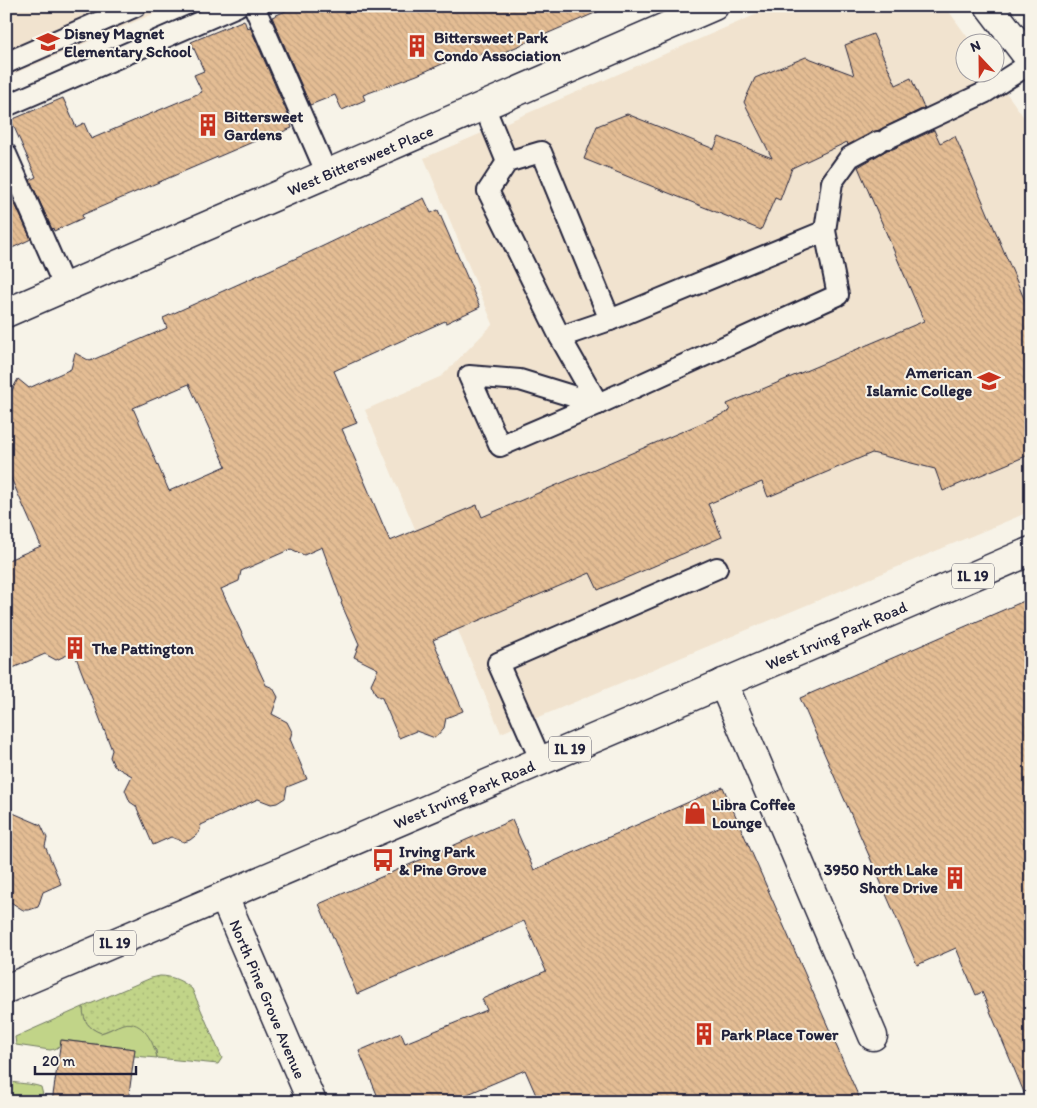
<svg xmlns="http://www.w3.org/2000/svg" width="1037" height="1108" viewBox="0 0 1037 1108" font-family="Itim,sans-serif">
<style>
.built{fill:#f1e3cf}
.grass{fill:url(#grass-dots);stroke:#727b62}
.garden{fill:#c1d488;stroke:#727b62}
.building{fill:url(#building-back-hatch);stroke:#22223b;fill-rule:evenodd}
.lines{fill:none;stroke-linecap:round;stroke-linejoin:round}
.service-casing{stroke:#22223b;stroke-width:24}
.minor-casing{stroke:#22223b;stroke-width:31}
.tertiary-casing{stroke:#22223b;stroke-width:31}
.primary-casing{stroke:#22223b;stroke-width:31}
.service{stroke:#f7f3e8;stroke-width:20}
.minor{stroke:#f7f3e8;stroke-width:28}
.tertiary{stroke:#f7f3e8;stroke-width:28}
.primary{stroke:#f7f3e8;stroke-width:28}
.labels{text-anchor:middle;stroke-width:4;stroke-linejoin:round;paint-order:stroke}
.shield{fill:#f7f3e8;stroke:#62616f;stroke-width:1}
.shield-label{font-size:15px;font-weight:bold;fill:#22223b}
.poi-label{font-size:16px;font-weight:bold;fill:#22223b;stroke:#f7f3e8;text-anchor:start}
.street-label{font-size:16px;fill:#22223b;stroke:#f7f3e8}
</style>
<defs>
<pattern id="grass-dots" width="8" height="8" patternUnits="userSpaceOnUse" patternTransform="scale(1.25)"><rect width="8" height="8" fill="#c1d488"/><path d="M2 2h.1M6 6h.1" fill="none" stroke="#a6b676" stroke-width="1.8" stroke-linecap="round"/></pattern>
<pattern id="building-back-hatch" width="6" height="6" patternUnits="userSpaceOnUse" patternTransform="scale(1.25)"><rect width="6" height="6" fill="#e4bd94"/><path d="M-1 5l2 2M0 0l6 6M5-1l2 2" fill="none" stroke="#c3a280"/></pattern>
</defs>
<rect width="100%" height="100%" fill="#f7f3e8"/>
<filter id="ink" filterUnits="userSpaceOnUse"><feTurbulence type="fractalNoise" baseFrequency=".02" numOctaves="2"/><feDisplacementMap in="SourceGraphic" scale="10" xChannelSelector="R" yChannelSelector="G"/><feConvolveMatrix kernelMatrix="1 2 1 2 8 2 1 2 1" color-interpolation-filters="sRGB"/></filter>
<g filter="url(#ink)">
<g class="built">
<polygon points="6,6 172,6 6,77"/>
<polygon points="776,6 945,6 971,42 964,42 964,72 992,73 1031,127 1031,511 501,733 365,410 442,376 493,324 424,158"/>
</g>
<path class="grass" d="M160,976C172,976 183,981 192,989L222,1058L218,1064L157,1058L156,1050L124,1024L101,1033C88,1028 83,1021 83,1007L151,978Z"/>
<g class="garden">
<path d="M83,1007C83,1021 88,1028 101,1033C109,1031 116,1026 123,1024C143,1019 154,1043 157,1058L134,1056V1049L62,1040C60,1046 58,1049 50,1050L16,1045L15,1037Z"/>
<path d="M6,1081C18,1084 30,1083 41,1087L43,1095L6,1100Z"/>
</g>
<g class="building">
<polygon points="297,6 611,6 486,60 483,53 475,57 472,51 417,75 363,95 365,100 342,110 335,95 310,105 272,17"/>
<polygon points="244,20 247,28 250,27 288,115 292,128 262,140 262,138 82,215 83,218 54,231 53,228 52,229 30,180 36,177 11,120 63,98 76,127 84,123 91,139 202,92 194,75 204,71 191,42"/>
<polygon points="873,34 896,85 911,78 924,108 848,145 847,142 792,168 780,200 775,198 761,230 584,159 597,126 627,114 714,149 719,137 772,158 744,102 755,78 806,57 854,75 845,45"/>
<path d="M934,130L940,143L955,136L1031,315V454L943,491L935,469L872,453L768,497L762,482L708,504L722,537L598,590L590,573L433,640L463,711L446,718L444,728L435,738L416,731L399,738L382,698L376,695L371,684L378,669L354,657L359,644L341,603L342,602L322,547L304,555L291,549L241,571L239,581L221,589L266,685L273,688L278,697L272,714L287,722L292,732L290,739L307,779L287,787L285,798L277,803L271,804L258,799L201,825L199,833L190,840L184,842L171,837L153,845L136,806L130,802L125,790L132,776L114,766L110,757L112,750L74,652L56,660L45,654L6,671V561L41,546L6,467V401L18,379L29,388L71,369L75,353L90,361L167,328L163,318L321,247L424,198L431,213L438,210L480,307L446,323L445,321L334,371L357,423L342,429L390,541L477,505L482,517L730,411L727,404L924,321L858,167L887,150L893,149ZM189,384L226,466L169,491L133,408Z"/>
<polygon points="9,191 31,239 6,251 6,192"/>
<polygon points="1031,598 1031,1102 1028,1102 982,992 976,995 956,948 917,965 800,698"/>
<polygon points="723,787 861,1102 539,1102 525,1070 449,1102 380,1102 359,1051 401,1033 405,1043 487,1010 482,999 546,971 524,921 357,994 319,904 512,820 534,870"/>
<polygon points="6,810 41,825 47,838 45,846 61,884 43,892 38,907 29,910 23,910 6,899"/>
<polygon points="61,1040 135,1049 128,1102 52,1102"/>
</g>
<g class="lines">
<defs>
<g id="service">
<polyline points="254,6 327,174"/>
<polyline points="6,63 136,6"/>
<polyline points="6,106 237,6"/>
<polyline points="484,106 507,162"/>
<polyline points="888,138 984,93 1031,63"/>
<polyline points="6,154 65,288"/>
<polyline points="560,337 610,320 825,231 832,182 850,157 878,142"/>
<polyline points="598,404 520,380 469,376 500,446 598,404 838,295 825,231"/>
<polyline points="598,404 560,337 488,191 507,162 541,152 610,320"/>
<polyline points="541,761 498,663 717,568"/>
</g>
<g id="minor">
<polyline points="6,313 714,6"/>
<polyline points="723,683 873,1036"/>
<polyline points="224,897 312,1102"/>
</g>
<polyline id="tertiary" points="989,6 1031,61"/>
<polyline id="primary" points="6,989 916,601 1031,551"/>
</defs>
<use href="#service" class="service-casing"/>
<use href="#minor" class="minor-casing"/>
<use href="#tertiary" class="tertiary-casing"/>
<use href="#primary" class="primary-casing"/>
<use href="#service" class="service"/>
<use href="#minor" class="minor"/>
<use href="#tertiary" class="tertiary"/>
<use href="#primary" class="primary"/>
</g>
</g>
<defs>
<symbol id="school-bare" viewBox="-9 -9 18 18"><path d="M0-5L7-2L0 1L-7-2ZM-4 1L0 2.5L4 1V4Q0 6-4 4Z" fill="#c8321e" stroke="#f7f3e8" stroke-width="2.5" paint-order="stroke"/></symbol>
<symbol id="building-bare" viewBox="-9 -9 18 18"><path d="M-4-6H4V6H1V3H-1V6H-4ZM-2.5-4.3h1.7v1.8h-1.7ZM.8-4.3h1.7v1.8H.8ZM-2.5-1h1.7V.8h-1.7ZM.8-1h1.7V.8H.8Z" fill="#c8321e" stroke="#f7f3e8" stroke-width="2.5" paint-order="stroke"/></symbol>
<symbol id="university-bare" viewBox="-9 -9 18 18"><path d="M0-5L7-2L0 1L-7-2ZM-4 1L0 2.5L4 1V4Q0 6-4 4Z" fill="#c8321e" stroke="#f7f3e8" stroke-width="2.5" paint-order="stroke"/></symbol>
<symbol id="shop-bare" viewBox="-9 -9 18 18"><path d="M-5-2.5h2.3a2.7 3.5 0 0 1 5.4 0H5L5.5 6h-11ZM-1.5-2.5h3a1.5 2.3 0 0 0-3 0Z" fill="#c8321e" stroke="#f7f3e8" stroke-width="2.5" paint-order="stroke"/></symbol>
<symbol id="bus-bare" viewBox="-9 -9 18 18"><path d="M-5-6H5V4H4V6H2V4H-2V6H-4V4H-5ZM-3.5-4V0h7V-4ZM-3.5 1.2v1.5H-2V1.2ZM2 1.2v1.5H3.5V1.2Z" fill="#c8321e" stroke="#f7f3e8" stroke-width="2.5" paint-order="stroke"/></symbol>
</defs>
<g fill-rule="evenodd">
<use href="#school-bare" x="32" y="26" width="32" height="32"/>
<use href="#building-bare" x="401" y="30" width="32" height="32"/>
<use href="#building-bare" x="192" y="109" width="32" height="32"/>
<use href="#university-bare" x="973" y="365" width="32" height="32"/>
<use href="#building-bare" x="59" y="632" width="32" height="32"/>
<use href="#shop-bare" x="679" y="797" width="32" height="32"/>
<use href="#bus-bare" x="367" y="844" width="32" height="32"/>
<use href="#building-bare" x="939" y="862" width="32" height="32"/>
<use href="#building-bare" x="688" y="1018" width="32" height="32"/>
</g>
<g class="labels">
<g class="shield">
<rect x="952" y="563.5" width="42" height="25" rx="4"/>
<rect x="549" y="736.5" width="42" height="25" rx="4"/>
<rect x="94" y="930.5" width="42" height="25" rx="4"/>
</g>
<g class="shield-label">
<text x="973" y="581">IL 19</text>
<text x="570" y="754">IL 19</text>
<text x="115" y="948">IL 19</text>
</g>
<g class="poi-label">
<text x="64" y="39">Disney Magnet<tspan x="64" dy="18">Elementary School</tspan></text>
<text x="434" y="43">Bittersweet Park<tspan x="434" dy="18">Condo Association</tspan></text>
<text x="224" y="122">Bittersweet<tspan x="224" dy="18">Gardens</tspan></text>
<text x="972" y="378" text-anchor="end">American<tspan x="972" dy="18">Islamic College</tspan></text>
<text x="92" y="654">The Pattington</text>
<text x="712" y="810">Libra Coffee<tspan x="712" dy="18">Lounge</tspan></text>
<text x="399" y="857">Irving Park<tspan x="399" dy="18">&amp; Pine Grove</tspan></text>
<text x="938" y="875" text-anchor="end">3950 North Lake<tspan x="938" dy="18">Shore Drive</tspan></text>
<text x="721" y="1040">Park Place Tower</text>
</g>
<g class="street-label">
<text transform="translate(360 160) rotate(-23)" y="6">West Bittersweet Place</text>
<text transform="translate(836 635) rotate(-23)" y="6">West Irving Park Road</text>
<text transform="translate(464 794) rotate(-23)" y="6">West Irving Park Road</text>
<text transform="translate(268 999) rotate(67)" y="6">North Pine Grove Avenue</text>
</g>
</g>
<rect width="1037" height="1108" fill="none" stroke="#f7f3e8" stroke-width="25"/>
<rect x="12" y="12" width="1012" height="1083" fill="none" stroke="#22223b" stroke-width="2" filter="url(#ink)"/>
<g transform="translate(980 58) rotate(338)"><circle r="24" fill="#f7f3e8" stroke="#a29fa3"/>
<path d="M0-4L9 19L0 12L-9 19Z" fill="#c8321e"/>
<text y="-8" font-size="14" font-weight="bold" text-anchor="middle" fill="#22223b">N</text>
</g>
<path d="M35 1066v8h101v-8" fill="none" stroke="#22223b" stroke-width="2.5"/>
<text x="42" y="1066" font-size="15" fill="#22223b" stroke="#f7f3e8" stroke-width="4" paint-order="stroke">20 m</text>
</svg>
